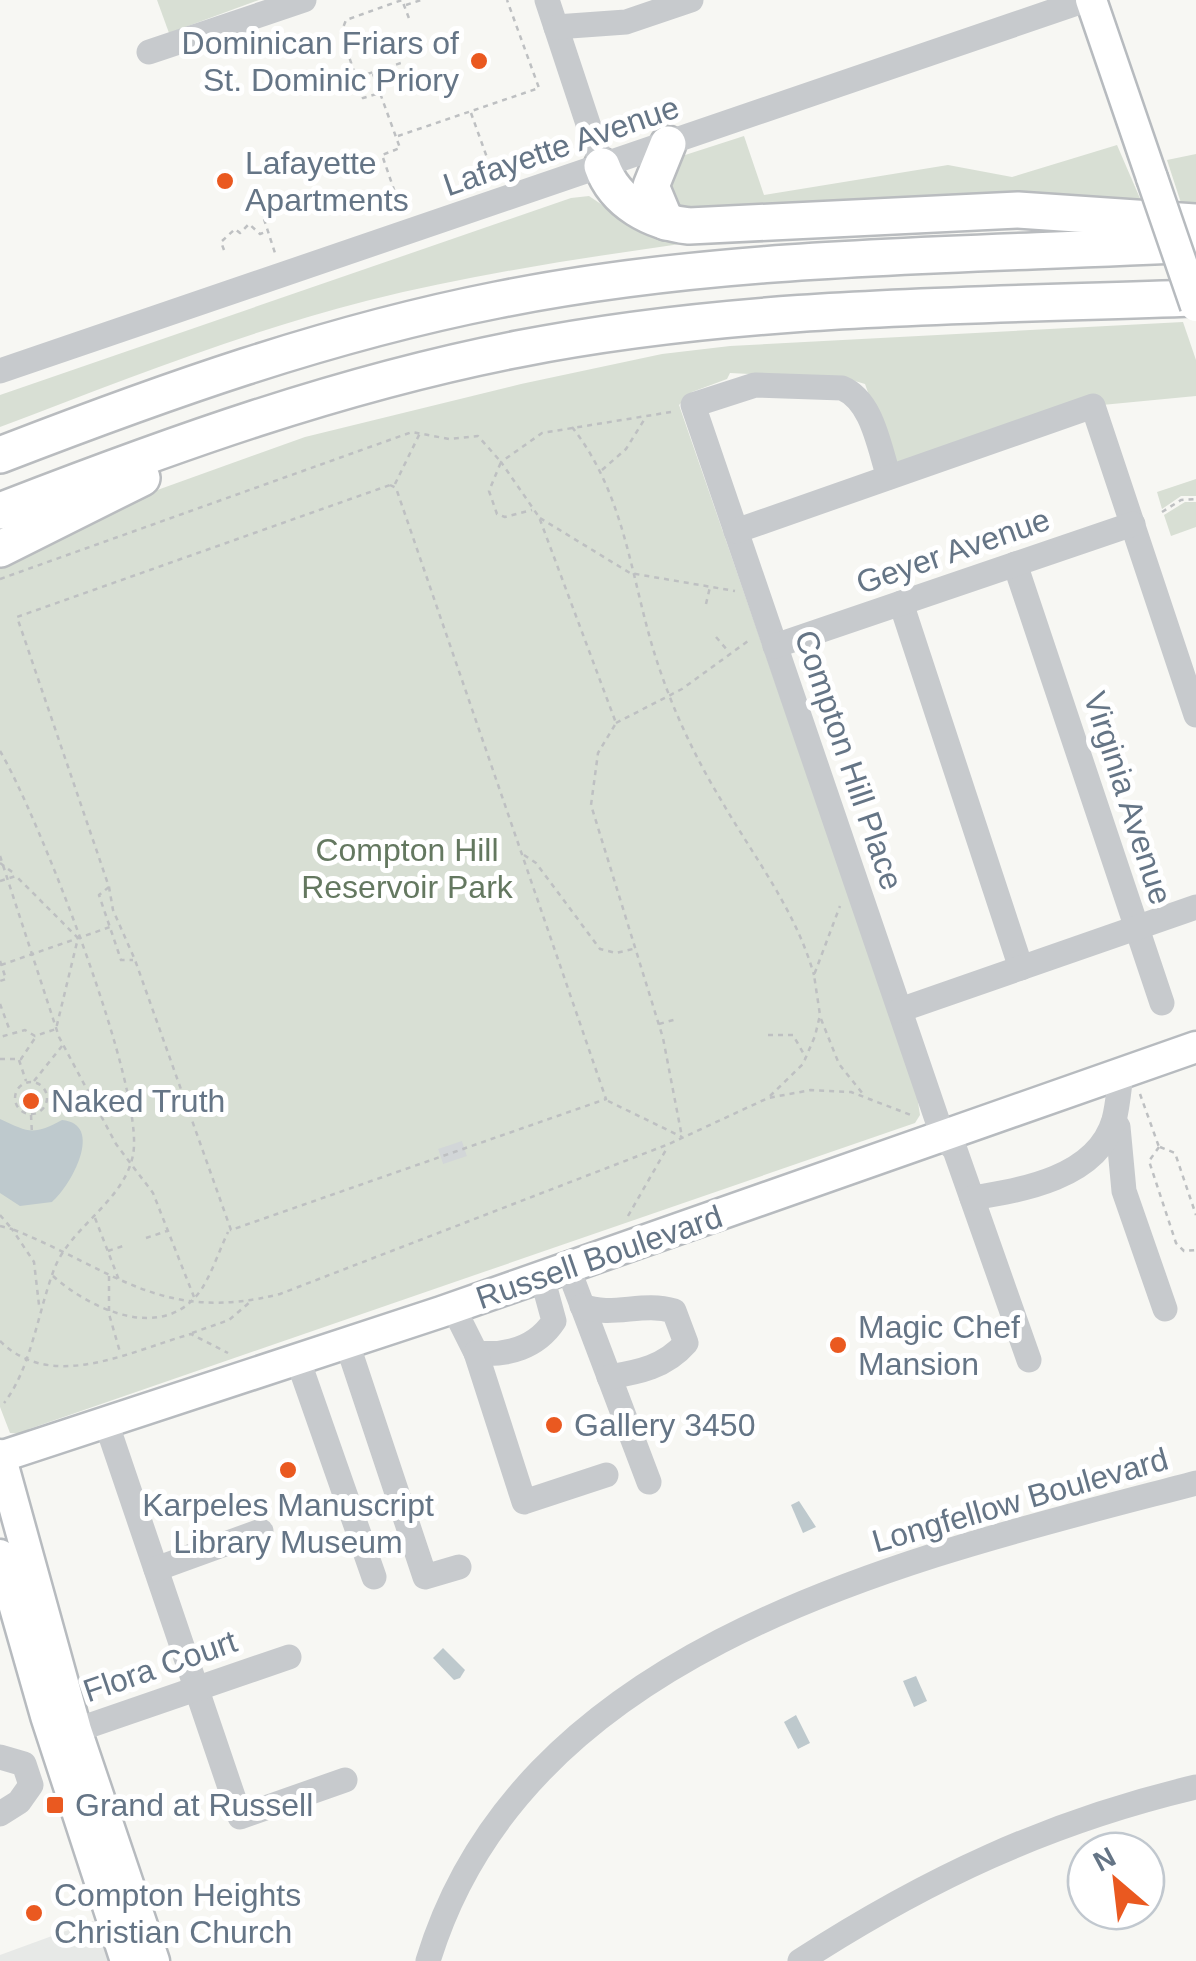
<svg xmlns="http://www.w3.org/2000/svg" width="1196" height="1961" viewBox="0 0 1196 1961" font-family="Arial,sans-serif">
<style>
.built{fill:#e7e9e7}
.green{fill:#d8dfd4}
.water{fill:#bec9cd}
.lines{fill:none;stroke-linecap:round;stroke-linejoin:round}
.minor-tunnel{stroke:#d2d6d8;stroke-width:25;stroke-dasharray:25 12;stroke-linecap:butt}
.major-casing{stroke:#b7bbbf;stroke-width:35}
.highway-casing{stroke:#b9bcbf;stroke-width:40}
.path{stroke:#bec0c2;stroke-width:2.5;stroke-dasharray:5 5;stroke-linecap:butt}
.minor{stroke:#c7cacd;stroke-width:25}
.major{stroke:#fff;stroke-width:30}
.highway{stroke:#fff;stroke-width:35}
.major-bridge-casing{stroke:#b7bbbf;stroke-width:35;stroke-linecap:butt}
.major-bridge{stroke:#fff;stroke-width:30}
.poi-dot{fill:#ea5920;stroke:#fff;stroke-width:4}
.labels{text-anchor:middle;stroke-width:10;stroke-linejoin:round;paint-order:stroke}
.poi-label{font-size:32px;fill:#657586;stroke:#fff;text-anchor:start}
.street-label{font-size:32px;fill:#657586;stroke:#fff}
.park-label{font-size:32px;fill:#647860;stroke:#fff}
</style>
<rect width="100%" height="100%" fill="#f7f7f3"/>
<polygon class="built" points="93,1921 103,1931 114,1961 0,1961 0,1955"/>
<g class="green">
<polygon points="157,0 259,0 169,33"/>
<polygon points="744,136 764,195 948,165 1012,177 1117,145 1145,210 680,211 666,190 682,156"/>
<polygon points="1196,154 1196,206 1182,206 1167,160"/>
<path d="M589,196L632,225L684,240L680,244C575,259 470,275 366,301C241,333 121,381 0,427V395L571,198Z"/>
<polygon points="1183,322 1196,360 1196,396 1102,405 893,463 865,384 848,379 730,373 727,379 692,392 679,405 916,1089 920,1115 915,1123 29,1429 28,1434 10,1433 0,1407 0,563 124,502 305,437 521,384 662,354 730,346"/>
<polygon points="1196,479 1196,496 1181,496 1162,509 1157,492"/>
<polygon points="1185,502 1196,502 1196,527 1171,536 1164,515"/>
</g>
<g class="water">
<path d="M0,1119C28,1132 33,1136 62,1120C105,1124 71,1186 52,1202L20,1206L0,1193Z"/>
<polygon points="799,1501 816,1527 803,1533 791,1505"/>
<polygon points="443,1648 465,1670 460,1678 454,1680 433,1658"/>
<polygon points="916,1676 927,1701 914,1707 903,1681"/>
<polygon points="796,1715 810,1743 798,1749 784,1722"/>
</g>
<g class="lines">
<polyline class="minor-tunnel" points="450,1145 455,1160"/>
<defs>
<g id="major">
<polyline points="1091,0 1152,178"/>
<polyline points="0,1455 76,1730 154,1961"/>
<polyline points="0,1457 441,1312 1196,1047"/>
<polyline points="0,1555 46,1716 126,1961"/>
</g>
<g id="highway">
<path d="M602,166C615,203 652,222 689,226L1018,210L1195,222"/>
<polyline points="666,222 651,186 668,144"/>
<path d="M0,455C163,392 325,334 497,300C726,254 963,256 1196,244"/>
<path d="M0,511C170,445 339,384 518,349C741,305 970,306 1196,298"/>
<polyline points="0,549 142,478"/>
</g>
</defs>
<use href="#major" class="major-casing"/>
<use href="#highway" class="highway-casing"/>
<g class="path">
<polyline points="406,5 421,0"/>
<polyline points="373,74 379,90"/>
<polyline points="358,77 404,62"/>
<polyline points="471,113 494,177"/>
<polyline points="398,136 539,88 507,0"/>
<polyline points="401,210 382,155 400,148 380,93 363,98 341,33 346,20 402,0 410,21"/>
<polyline points="264,219 275,253"/>
<polyline points="224,250 221,242 235,229 240,233 249,224 260,234 268,231"/>
<polyline points="671,412 542,433 501,462 539,517 616,723 598,753 591,805 663,1038 682,1137"/>
<path d="M572,427C630,501 631,591 662,676C677,719 698,762 721,800C754,857 796,911 814,975"/>
<polyline points="602,470 626,449 644,420"/>
<polyline points="395,484 420,433"/>
<polygon points="390,485 396,488 606,1099 231,1230 135,960 113,910 109,887 17,617"/>
<polyline points="1162,512 1181,500 1196,499"/>
<polyline points="540,518 630,573 735,591"/>
<polyline points="0,579 412,432 449,439 478,436 501,462 489,491 497,514 505,517 532,510"/>
<polyline points="706,604 710,587"/>
<polyline points="716,637 728,651"/>
<polyline points="616,723 682,689 748,641"/>
<path d="M0,751C37,813 146,1090 133,1155C124,1201 72,1226 55,1267C38,1310 32,1367 4,1403"/>
<polyline points="524,855 536,863 600,949 616,953 633,949"/>
<polyline points="0,856 59,1037 116,1144 153,1193 194,1297"/>
<polyline points="0,863 15,874"/>
<polyline points="0,881 16,876 78,938 56,1029 35,1036 25,1030 0,1037"/>
<polyline points="109,887 99,895 121,960 133,960"/>
<polyline points="0,961 6,979 0,981"/>
<polyline points="1,965 110,927"/>
<polyline points="0,1004 10,1031"/>
<polyline points="821,1019 839,1064 863,1094"/>
<polyline points="659,1024 677,1019"/>
<polyline points="768,1035 793,1035 806,1058"/>
<polyline points="0,1059 21,1059 35,1038"/>
<polyline points="19,1060 26,1081"/>
<polyline points="34,1081 62,1046"/>
<circle cx="31" cy="1098" r="16"/>
<polyline points="1140,1094 1159,1147"/>
<polyline points="770,1096 803,1064 815,1036 820,1015 814,975 840,906"/>
<polyline points="608,1101 682,1137"/>
<polyline points="31,1115 32,1134"/>
<polyline points="1159,1147 1149,1161 1176,1243 1184,1251 1196,1250"/>
<polyline points="1160,1147 1175,1153 1196,1215"/>
<path d="M0,1215L12,1229C115,1270 161,1324 280,1294L669,1144L768,1098L811,1090L851,1092L911,1115"/>
<polyline points="628,1216 667,1148"/>
<polyline points="95,1218 119,1280"/>
<polyline points="0,1226 12,1229 34,1262 39,1305"/>
<polyline points="146,1238 167,1231"/>
<polyline points="108,1251 126,1245"/>
<path d="M53,1276C90,1309 163,1344 201,1290C212,1273 219,1251 228,1232"/>
<polyline points="109,1276 109,1314 120,1352"/>
<polyline points="192,1333 229,1320 250,1302"/>
<path d="M0,1341C52,1393 130,1351 191,1334L228,1353"/>
</g>
<g class="minor">
<polyline points="547,0 602,166"/>
<polyline points="556,27 626,22 691,0"/>
<polyline points="149,52 304,0"/>
<polyline points="0,371 1086,0"/>
<path d="M889,477C879,448 873,401 842,388L755,385L693,405L943,1137L955,1150L1029,1360"/>
<polyline points="736,531 1093,406 1196,715"/>
<polyline points="1015,564 1162,1003"/>
<polyline points="901,603 1021,968"/>
<polyline points="775,646 1133,524"/>
<polyline points="900,1010 1196,907"/>
<polyline points="1114,1121 1118,1127 1124,1191 1165,1309"/>
<path d="M972,1198C1022,1190 1097,1178 1114,1120C1118,1105 1119,1088 1121,1074"/>
<polyline points="568,1268 649,1482"/>
<path d="M582,1306C613,1318 642,1301 674,1311L686,1343C665,1367 639,1372 609,1377"/>
<path d="M453,1307L476,1353C508,1356 537,1347 554,1321L542,1277"/>
<polyline points="347,1343 425,1577 459,1567"/>
<polyline points="476,1353 524,1502 606,1475"/>
<polyline points="298,1360 374,1577"/>
<polyline points="107,1425 240,1817 345,1780"/>
<polyline points="156,1569 261,1531"/>
<polyline points="62,1735 289,1657"/>
<polyline points="0,1757 24,1764 31,1785 19,1802 0,1814"/>
<path d="M428,1961C525,1642 914,1557 1196,1483"/>
<path d="M800,1961C927,1879 1048,1822 1196,1787"/>
</g>
<use href="#major" class="major"/>
<use href="#highway" class="highway"/>
<defs>
<polyline id="major-bridge" points="1152,178 1196,306"/>
</defs>
<use href="#major-bridge" class="major-bridge-casing"/>
<use href="#major-bridge" class="major-bridge"/>
</g>
<g class="poi-dot">
<circle cx="479" cy="61" r="10"/>
<circle cx="225" cy="181" r="10"/>
<circle cx="31" cy="1101" r="10"/>
<circle cx="838" cy="1345" r="10"/>
<circle cx="554" cy="1425" r="10"/>
<circle cx="288" cy="1470" r="10"/>
<rect x="45" y="1795" width="20" height="20" rx="5"/>
<circle cx="34" cy="1913" r="10"/>
</g>
<g class="labels">
<g class="poi-label">
<text x="459" y="54" text-anchor="end">Dominican Friars of<tspan x="459" dy="37">St. Dominic Priory</tspan></text>
<text x="245" y="174">Lafayette<tspan x="245" dy="37">Apartments</tspan></text>
<text x="51" y="1112">Naked Truth</text>
<text x="858" y="1338">Magic Chef<tspan x="858" dy="37">Mansion</tspan></text>
<text x="574" y="1436">Gallery 3450</text>
<text x="288" y="1516" text-anchor="middle">Karpeles Manuscript<tspan x="288" dy="37">Library Museum</tspan></text>
<text x="75" y="1816">Grand at Russell</text>
<text x="54" y="1906">Compton Heights<tspan x="54" dy="37">Christian Church</tspan></text>
</g>
<g class="street-label">
<text transform="translate(561 146) rotate(-19)" y="11">Lafayette Avenue</text>
<text transform="translate(953 551) rotate(-19)" y="11">Geyer Avenue</text>
<text transform="translate(849 760) rotate(71)" y="11">Compton Hill Place</text>
<text transform="translate(1128 798) rotate(72)" y="11">Virginia Avenue</text>
<text transform="translate(599 1257) rotate(-19)" y="11">Russell Boulevard</text>
<text transform="translate(1020 1500) rotate(-16)" y="11">Longfellow Boulevard</text>
<text transform="translate(160 1666) rotate(-19)" y="11">Flora Court</text>
</g>
<g class="park-label">
<text x="407" y="861">Compton Hill<tspan x="407" dy="37">Reservoir Park</tspan></text>
</g>
</g>
<g transform="translate(1116 1881) rotate(332)"><circle r="48" fill="#ffffff" stroke="#c1c8cf" stroke-width="2.5"/>
<path d="M0-8L18 38L0 25L-18 38Z" fill="#ea5920"/>
<text y="-15" font-size="28" font-weight="bold" text-anchor="middle" fill="#657586">N</text>
</g>
</svg>
